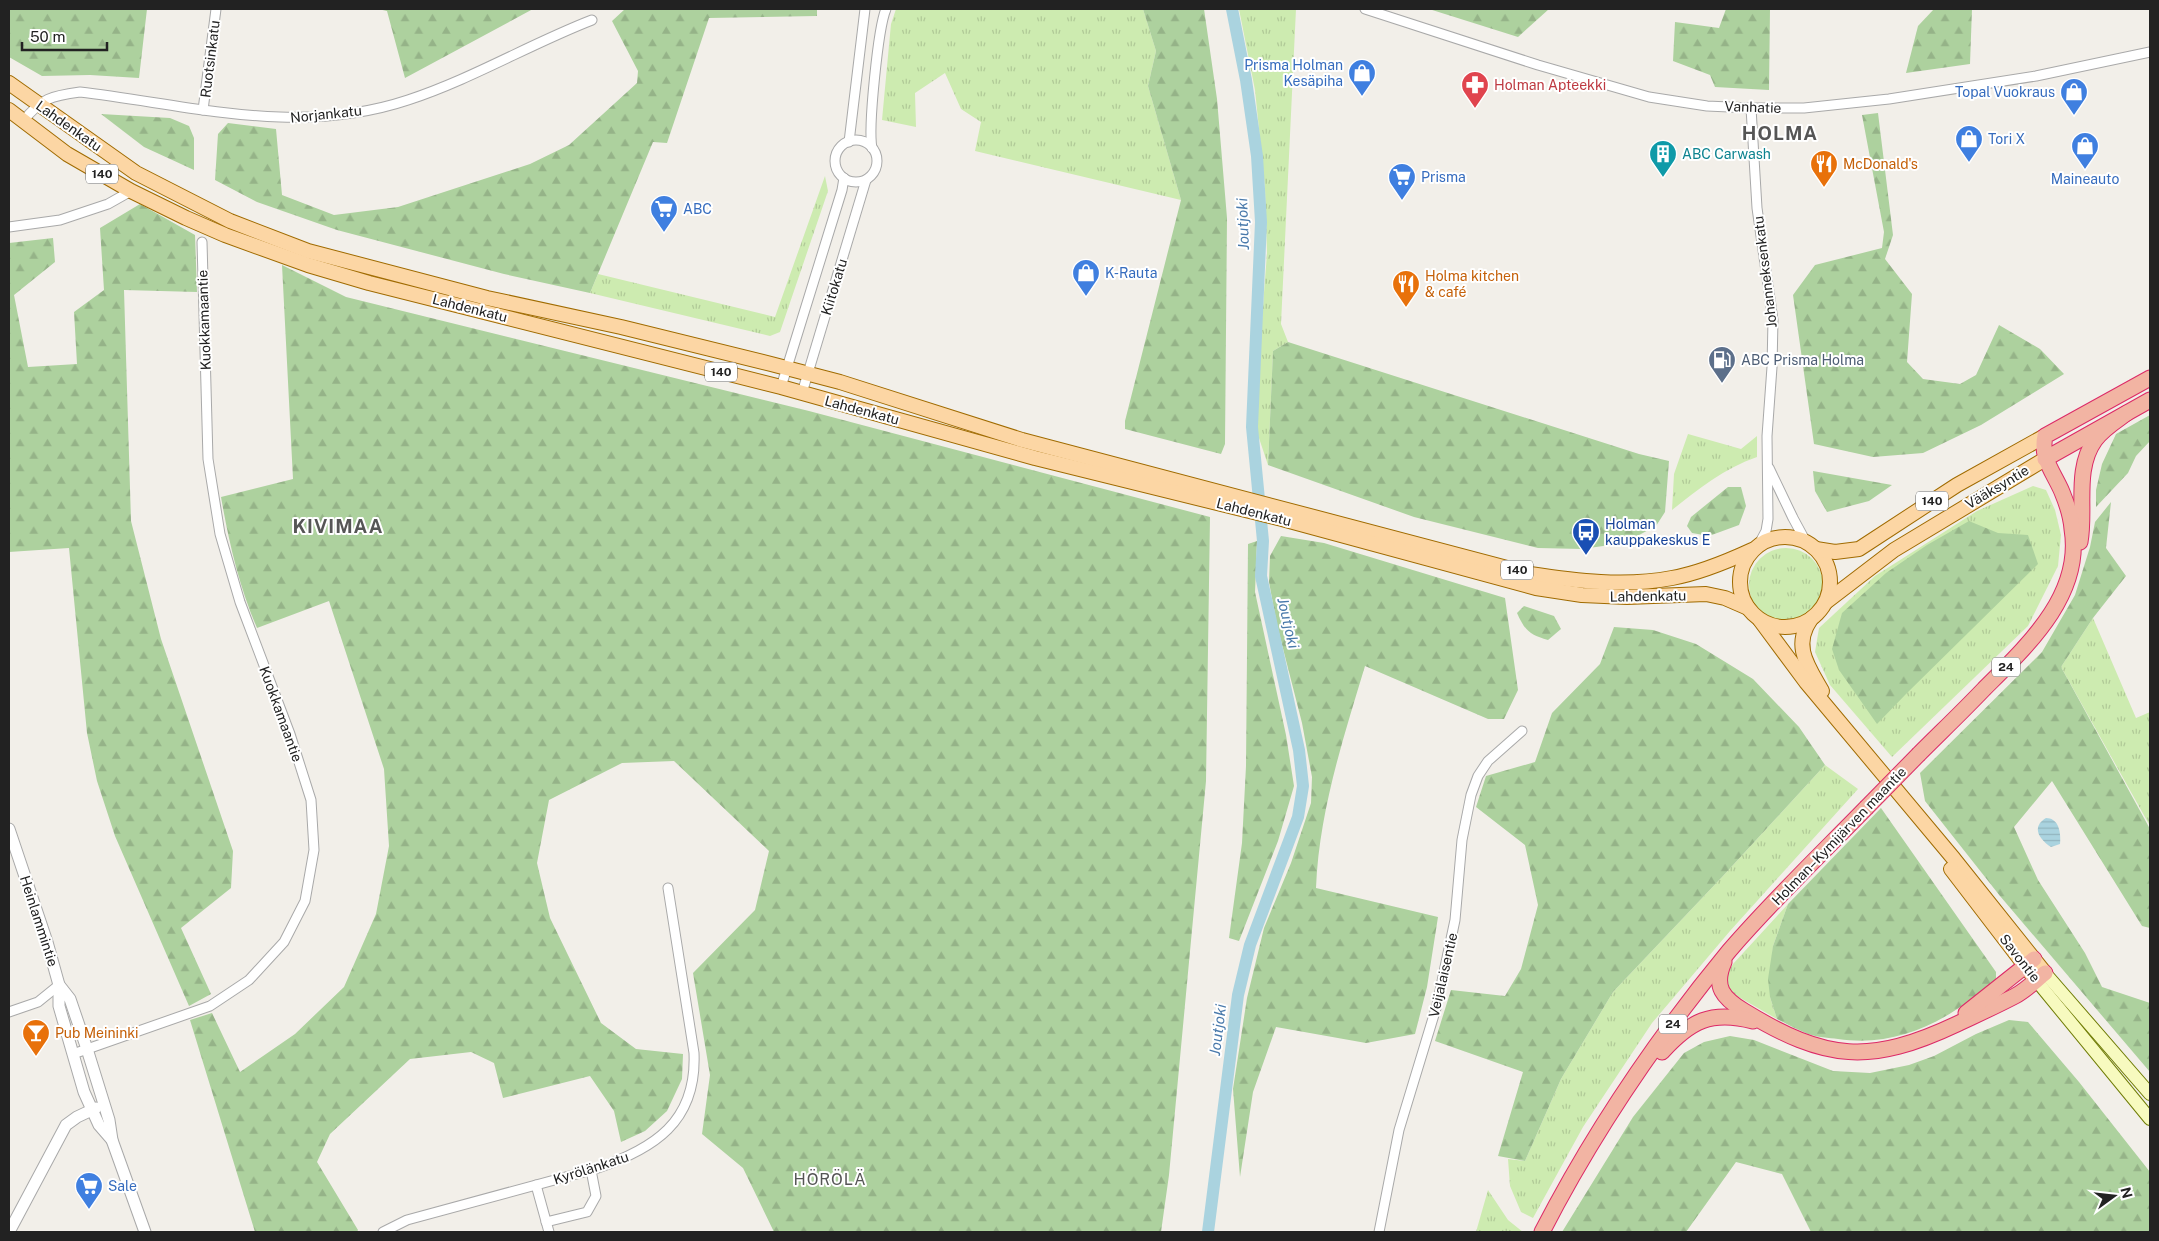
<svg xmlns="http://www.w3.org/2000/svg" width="2159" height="1241" viewBox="0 0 2159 1241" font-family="'Public Sans',sans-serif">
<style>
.grass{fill:url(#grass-tufts)}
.forest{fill:url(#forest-firs)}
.water{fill:url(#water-rules)}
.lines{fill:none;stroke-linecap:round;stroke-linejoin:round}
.canal{stroke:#aad3df;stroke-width:12}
.minor-casing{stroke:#a9a9a9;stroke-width:11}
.tertiary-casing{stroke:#a9a9a9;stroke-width:13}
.secondary-casing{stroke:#707d05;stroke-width:14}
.primary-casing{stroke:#a06b00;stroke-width:16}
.trunk-casing{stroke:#dc2a67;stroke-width:17}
.minor{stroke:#fff;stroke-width:9}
.tertiary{stroke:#fff;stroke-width:11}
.secondary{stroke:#f7fabf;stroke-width:12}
.primary{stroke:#fcd6a4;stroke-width:14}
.trunk{stroke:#f2b4a3;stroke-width:15}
.trunk-bridge-casing{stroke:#dc2a67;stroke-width:17;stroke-linecap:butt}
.trunk-bridge{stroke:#f2b4a3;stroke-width:15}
.labels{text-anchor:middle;stroke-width:4;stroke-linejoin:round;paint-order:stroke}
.shield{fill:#fff;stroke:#646464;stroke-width:1}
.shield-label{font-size:12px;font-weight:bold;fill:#222}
.street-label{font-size:14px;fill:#222;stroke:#fff}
.shop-label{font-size:14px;fill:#366cbe;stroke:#fff;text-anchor:start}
.health-label{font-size:14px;fill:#be3a42;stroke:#fff;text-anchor:start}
.culture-label{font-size:14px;fill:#0d838f;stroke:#fff;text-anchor:start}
.food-label{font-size:14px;fill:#c56008;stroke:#fff;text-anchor:start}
.service-label{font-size:14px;fill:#4e5e75;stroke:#fff;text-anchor:start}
.transit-label{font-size:14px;fill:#164399;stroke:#fff;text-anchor:start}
.water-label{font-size:15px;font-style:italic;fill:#4a7aab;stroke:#fff}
.quarter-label{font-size:16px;letter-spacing:1px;fill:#555;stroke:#fff}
.district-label{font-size:19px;font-weight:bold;letter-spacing:1px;fill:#555;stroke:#fff}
</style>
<defs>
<pattern id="grass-tufts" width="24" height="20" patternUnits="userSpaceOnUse" patternTransform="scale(1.25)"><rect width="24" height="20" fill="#cdebb0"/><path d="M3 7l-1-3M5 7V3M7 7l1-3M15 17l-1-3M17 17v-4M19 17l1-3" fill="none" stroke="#b0c997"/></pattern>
<pattern id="forest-firs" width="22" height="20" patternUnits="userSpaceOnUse" patternTransform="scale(1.25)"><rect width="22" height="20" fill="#add19e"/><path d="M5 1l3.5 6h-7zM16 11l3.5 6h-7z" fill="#95b388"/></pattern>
<pattern id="water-rules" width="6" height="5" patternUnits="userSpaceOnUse" patternTransform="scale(1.25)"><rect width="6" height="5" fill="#aad3df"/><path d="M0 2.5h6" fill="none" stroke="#92b5bf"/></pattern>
</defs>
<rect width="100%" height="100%" fill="#f2efe9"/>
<g class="grass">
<polygon points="896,9 1143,9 1156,51 1148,86 1181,200 975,151 981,122 961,109 945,73 915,93 916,127 882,120 891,24"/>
<polygon points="1239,9 1296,9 1281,324 1288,342 1273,351 1268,465 1256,429 1261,333 1267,253 1265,188 1255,90"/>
<polygon points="825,176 828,191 780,332 770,336 590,293 598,274 775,317"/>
<path d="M1688,434L1741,449L1757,436V457C1725,468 1698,489 1672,510L1674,474Z"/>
<polygon points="2033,486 2046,490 2055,510 2061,535 2058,566 2028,626 1892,757 1830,685 1815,652 1819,628 1875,576 1977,511"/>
<circle cx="1786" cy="585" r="37"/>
<polygon points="2093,618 2136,718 2150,712 2150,826 2061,667"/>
<polygon points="1825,765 1858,789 1730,931 1652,1023 1583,1127 1533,1218 1521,1212 1510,1186 1508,1159 1525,1161 1561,1079 1613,992 1723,876"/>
<polygon points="1788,904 1773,946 1770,997 1777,1019 1730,992 1725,977 1733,964"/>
<polygon points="1488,1190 1508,1220 1523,1232 1476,1232"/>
</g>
<g class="forest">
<polygon points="9,9 147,9 139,78 90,75 42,76 9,57"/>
<polygon points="378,9 533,9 405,78 387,11"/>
<polygon points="625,9 817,9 817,16 709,18 667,143 653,142 590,293 504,274 337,230 257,202 215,180 218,134 228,123 276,129 282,195 334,215 398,207 530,164 569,145 637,83 638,71 612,21"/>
<polygon points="1143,9 1204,9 1217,99 1227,218 1225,444 1221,454 1125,429 1125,421 1181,200 1148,86 1156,51"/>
<polygon points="1429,9 1549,9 1518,37"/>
<polygon points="1726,9 1770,9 1769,90 1715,87 1710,75 1673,61 1675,22 1719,28"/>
<polygon points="1934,9 1972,9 1970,64 1906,73 1918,26"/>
<polygon points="1878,113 1893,235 1885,259 1912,294 1907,362 1923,379 1960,384 1976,375 1999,325 2040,349 2064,374 1981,425 1923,453 1873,457 1814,444 1793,295 1815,265 1882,248 1884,232 1862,115"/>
<polygon points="101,114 170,118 189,126 194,138 194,170 144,147"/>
<polygon points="140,204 195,235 197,292 124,290 131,521 161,639 233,851 231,888 181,928 211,994 189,1006 115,836 97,781 87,733 69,548 9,552 9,243 53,238 55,262 14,295 28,367 77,364 74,312 104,290 100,228"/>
<path d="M282,265L346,297L809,411L1210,517L1206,781L1169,1175L1161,1232H774L743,1168L702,1134L710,1075L693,973L755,910L769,851L674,761L622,763L549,800L537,863L550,918L601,1023L636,1049L683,1054L682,1079L667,1111L645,1131L621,1142L614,1111L590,1076L503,1098L494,1063L471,1052L410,1059L330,1134L317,1162L358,1230L357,1232H255L190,1020L212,1013L240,1072L295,1034L344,987L376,914L389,846L384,769L329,601L257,628C239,586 229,543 221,497L293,479Z"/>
<polygon points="1288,342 1639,454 1669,461 1665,512 1656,526 1624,543 1582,549 1538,548 1414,517 1268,465 1273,351"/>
<polygon points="2150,415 2150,441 2136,456 2128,473 2096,507 2096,490 2102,464 2116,434"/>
<polygon points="1813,471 1892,485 1869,501 1827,512 1815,491"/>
<polygon points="1728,487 1741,487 1746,506 1739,525 1709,536 1692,533 1687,526 1691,517"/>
<polygon points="2111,502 2106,548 2126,576 2093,618 2061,667 2150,829 2150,928 2142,926 2052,781 2014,827 2038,880 2085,953 2102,987 2150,1003 2150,1072 2000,896 1925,801 1920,773 2042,652 2075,595 2090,547 2095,522"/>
<polygon points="1969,521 1998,533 2028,535 2038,564 1906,694 1877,724 1839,670 1832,649 1842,613 1886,573 1927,545"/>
<path d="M1281,536L1324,543L1505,598L1518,690L1504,719H1488L1365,666C1343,739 1319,812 1316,888L1438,917L1427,987L1415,1034L1366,1043L1276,1027L1253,1092L1240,1177L1233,1089L1247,998L1264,928L1291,863L1311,803L1312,777L1302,723L1277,625L1269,582L1270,556Z"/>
<polygon points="1257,541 1255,592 1286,735 1294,786 1278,841 1239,941 1229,938 1242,843 1246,766 1248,544"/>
<path d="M1524,606L1554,616L1561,629L1548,640C1530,635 1525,631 1517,613Z"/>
<polygon points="1614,627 1653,630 1696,644 1753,679 1799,727 1825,765 1723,876 1613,992 1561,1079 1525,1161 1498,1156 1523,1072 1435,1041 1451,990 1505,996 1521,969 1538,905 1525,845 1476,807 1486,776 1535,762 1552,713 1600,664"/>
<path d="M1881,808L1996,972V979C1951,1019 1900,1048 1838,1039C1829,1038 1817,1037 1808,1034C1798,1030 1787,1024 1777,1019L1770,997L1768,979L1773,946L1788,904Z"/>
<polygon points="2009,1020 2028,1022 2079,1082 2150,1172 2150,1232 1811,1232 1782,1174 1736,1162 1686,1232 1562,1232 1633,1117 1684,1053 1704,1042 1730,1036 1754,1040 1833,1071 1870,1073 1909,1065 1934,1056 1976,1034"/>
</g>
<path class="water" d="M2046,818C2059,818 2061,833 2060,844L2051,847C2039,839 2031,827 2046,818Z"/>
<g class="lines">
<polyline class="canal" points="1208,1232 1238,995 1250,945 1298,817 1303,786 1299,750 1261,576 1263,541 1252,427 1261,222 1257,156 1246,80 1232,9"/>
<defs>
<g id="minor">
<polyline points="1365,9 1538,65 1649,97 1707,106 1751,108 1804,108 1889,99 2036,76 2150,52"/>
<polyline points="1751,108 1757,208 1773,320 1772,367 1767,436 1768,519 1766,531 1759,544"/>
<polyline points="203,110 216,9"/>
<path d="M23,121C42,98 51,96 80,92C191,105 297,137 408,100C472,79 530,44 592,20"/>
<circle cx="856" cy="161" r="21"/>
<polyline points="849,142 865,9"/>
<path d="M872,148C868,128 878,28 886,9"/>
<polyline points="9,227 60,220 108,204 131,191"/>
<polyline points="781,387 842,190 844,178"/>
<polyline points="802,393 866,180"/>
<polyline points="1769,468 1793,518 1806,542"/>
<polyline points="9,1012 38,1002 59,985"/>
<polyline points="73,1054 210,1006 249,980 284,942 305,901 314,850 311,800 290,734 240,602 220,534 208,459 202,242"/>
<polyline points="536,1185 549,1232"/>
<polyline points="546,1222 587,1212 596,1196 591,1170"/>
<path d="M383,1232L407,1220L595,1169C654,1149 697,1122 694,1053L668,888"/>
<polyline points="1379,1232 1399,1130 1437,1005 1455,920 1462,840 1471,795 1478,776 1488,761 1522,731"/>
</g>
<g id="tertiary">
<polyline points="9,829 47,942 59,985 59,1006 84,1092 99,1125 112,1140"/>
<polyline points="59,985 70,999 87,1049 109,1120 112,1140 145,1232"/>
<polyline points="9,1232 66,1125 77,1117 96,1108"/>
</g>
<g id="secondary">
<polyline points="2045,973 2150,1094"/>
<polyline points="2036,980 2150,1119"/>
</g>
<g id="primary">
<path d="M9,83L136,173L230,221L308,251L487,298L621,327L771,364L840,382L1022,440L1530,574C1576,581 1625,587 1672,578C1700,573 1726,562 1752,550"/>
<polyline points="9,110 67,154 131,191 186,218 225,235 308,265 369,283 781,387 1035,458 1282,519 1536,588 1582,595 1627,597 1706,594 1725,598 1748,608"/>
<circle cx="1785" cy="582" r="45"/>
<polyline points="1816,549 1835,552 1859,549 1957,485 2045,436"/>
<polyline points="1826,602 1894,550 2045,459"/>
<path d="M1811,619C1792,646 1808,666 1822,691"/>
<polyline points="1760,620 1806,682 1954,859 2045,973"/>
<polyline points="1951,869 2036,980"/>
</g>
<g id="trunk">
<polyline points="2045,459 2150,400"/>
<path d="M2080,542C2086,510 2074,469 2095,440C2103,429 2116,421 2127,413"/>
<path d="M1919,754C1941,732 1963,711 1984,689C2027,646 2083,595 2072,529C2071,516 2067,504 2062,492C2054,473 2040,458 2045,436L2150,378"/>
<path d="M1724,962C1713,987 1723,998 1744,1011C1826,1061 1870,1065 1957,1024C1976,1015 1996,1006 2015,996C2026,990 2035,981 2045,973"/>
<polyline points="1966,1013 2034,959"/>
<path d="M1662,1052C1690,1021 1711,1010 1753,1021"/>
<path d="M1542,1232C1593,1133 1658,1037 1729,951C1772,901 1820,855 1866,808"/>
</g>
</defs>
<use href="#minor" class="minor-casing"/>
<use href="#tertiary" class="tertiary-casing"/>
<use href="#secondary" class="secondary-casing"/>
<use href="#primary" class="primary-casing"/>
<use href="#trunk" class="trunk-casing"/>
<use href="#minor" class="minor"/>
<use href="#tertiary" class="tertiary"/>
<use href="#secondary" class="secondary"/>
<use href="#primary" class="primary"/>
<use href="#trunk" class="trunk"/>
<defs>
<polyline id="trunk-bridge" points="1866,808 1919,754"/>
</defs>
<use href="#trunk-bridge" class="trunk-bridge-casing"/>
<use href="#trunk-bridge" class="trunk-bridge"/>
</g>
<defs>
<symbol id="shop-pin" viewBox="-11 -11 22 30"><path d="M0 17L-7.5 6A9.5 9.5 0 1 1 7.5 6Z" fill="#3f7fe0" stroke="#fff"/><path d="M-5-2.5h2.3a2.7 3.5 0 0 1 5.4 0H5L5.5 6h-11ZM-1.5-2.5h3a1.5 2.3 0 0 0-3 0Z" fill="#fff"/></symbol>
<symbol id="pharmacy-pin" viewBox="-11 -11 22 30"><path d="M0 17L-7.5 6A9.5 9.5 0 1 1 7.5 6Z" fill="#e0444e" stroke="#fff"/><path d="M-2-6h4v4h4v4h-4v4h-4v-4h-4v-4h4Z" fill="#fff"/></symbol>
<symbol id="building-pin" viewBox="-11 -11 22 30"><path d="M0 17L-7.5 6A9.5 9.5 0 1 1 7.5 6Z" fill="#0f9aa8" stroke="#fff"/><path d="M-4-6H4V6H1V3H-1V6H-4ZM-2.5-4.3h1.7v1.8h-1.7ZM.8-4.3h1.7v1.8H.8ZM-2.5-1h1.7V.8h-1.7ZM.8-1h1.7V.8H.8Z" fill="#fff"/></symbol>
<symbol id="restaurant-pin" viewBox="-11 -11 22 30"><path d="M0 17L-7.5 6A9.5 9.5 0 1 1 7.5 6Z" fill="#e8710a" stroke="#fff"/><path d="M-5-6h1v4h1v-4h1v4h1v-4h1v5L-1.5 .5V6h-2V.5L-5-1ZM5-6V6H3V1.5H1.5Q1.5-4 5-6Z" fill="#fff"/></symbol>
<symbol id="supermarket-pin" viewBox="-11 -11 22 30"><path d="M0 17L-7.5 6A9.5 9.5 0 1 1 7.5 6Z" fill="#3f7fe0" stroke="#fff"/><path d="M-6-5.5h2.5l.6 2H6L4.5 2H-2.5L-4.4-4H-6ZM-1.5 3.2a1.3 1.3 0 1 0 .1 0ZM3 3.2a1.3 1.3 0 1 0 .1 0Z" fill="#fff"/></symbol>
<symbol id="fuel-pin" viewBox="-11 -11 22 30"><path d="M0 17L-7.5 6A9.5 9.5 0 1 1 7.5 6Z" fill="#5c6f8a" stroke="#fff"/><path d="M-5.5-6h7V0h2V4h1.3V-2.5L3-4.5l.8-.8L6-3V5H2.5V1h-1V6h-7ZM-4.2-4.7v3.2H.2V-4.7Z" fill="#fff"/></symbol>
<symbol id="bus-pin" viewBox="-11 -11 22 30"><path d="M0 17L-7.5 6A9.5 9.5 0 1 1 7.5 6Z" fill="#1a4fb4" stroke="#fff"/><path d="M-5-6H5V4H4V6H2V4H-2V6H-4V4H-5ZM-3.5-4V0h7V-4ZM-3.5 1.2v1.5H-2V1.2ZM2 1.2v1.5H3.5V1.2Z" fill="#fff"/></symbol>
<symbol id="bar-pin" viewBox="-11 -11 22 30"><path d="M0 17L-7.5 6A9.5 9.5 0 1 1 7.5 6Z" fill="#e8710a" stroke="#fff"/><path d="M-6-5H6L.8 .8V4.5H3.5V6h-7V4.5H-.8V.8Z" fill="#fff"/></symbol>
</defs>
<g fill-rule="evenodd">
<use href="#shop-pin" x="1346" y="57" width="32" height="43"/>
<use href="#pharmacy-pin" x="1459" y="69" width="32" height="43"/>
<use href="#shop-pin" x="2058" y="76" width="32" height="43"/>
<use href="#shop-pin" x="1953" y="123" width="32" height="43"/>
<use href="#shop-pin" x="2069" y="130" width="32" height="43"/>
<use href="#building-pin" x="1647" y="138" width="32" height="43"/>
<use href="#restaurant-pin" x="1808" y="148" width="32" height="43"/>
<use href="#supermarket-pin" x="1386" y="161" width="32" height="43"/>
<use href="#supermarket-pin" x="648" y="193" width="32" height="43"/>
<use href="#shop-pin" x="1070" y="257" width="32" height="43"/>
<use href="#restaurant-pin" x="1390" y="268" width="32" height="43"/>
<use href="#fuel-pin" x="1706" y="344" width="32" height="43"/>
<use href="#bus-pin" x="1570" y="516" width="32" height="43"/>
<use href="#bar-pin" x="20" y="1017" width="32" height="43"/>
<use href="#supermarket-pin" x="73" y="1170" width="32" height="43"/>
</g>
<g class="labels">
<g class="shield">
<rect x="86" y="164.5" width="32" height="19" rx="4"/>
<rect x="705" y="362.5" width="32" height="19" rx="4"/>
<rect x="1916" y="491.5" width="32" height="19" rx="4"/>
<rect x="1501" y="560.5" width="32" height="19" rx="4"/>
<rect x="1992" y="657.5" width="28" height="19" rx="4"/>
<rect x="1659" y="1014.5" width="28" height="19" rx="4"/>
</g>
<g class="shield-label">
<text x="102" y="178">140</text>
<text x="721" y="376">140</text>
<text x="1932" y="505">140</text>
<text x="1517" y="574">140</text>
<text x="2006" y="671">24</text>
<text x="1673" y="1028">24</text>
</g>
<g class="street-label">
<text transform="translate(210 59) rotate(-83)" y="5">Ruotsinkatu</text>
<text transform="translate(1753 107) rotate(2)" y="5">Vanhatie</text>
<text transform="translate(326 114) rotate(-6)" y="5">Norjankatu</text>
<text transform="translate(69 126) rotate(35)" y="5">Lahdenkatu</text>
<text transform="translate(1765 272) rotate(-97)" y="5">Johanneksenkatu</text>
<text transform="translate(834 287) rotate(-73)" y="5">Kiitokatu</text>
<text transform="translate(470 308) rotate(14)" y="5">Lahdenkatu</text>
<text transform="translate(204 320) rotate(-92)" y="5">Kuokkamaantie</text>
<text transform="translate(862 410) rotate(15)" y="5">Lahdenkatu</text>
<text transform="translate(1997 487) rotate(-31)" y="5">Vääksyntie</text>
<text transform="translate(1254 512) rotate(14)" y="5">Lahdenkatu</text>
<text transform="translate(1648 596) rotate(-1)" y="5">Lahdenkatu</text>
<text transform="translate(281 714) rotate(70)" y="5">Kuokkamaantie</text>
<text transform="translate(1839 836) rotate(-46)" y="5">Holman–Kymijärven maantie</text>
<text transform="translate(39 921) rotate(72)" y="5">Heinlammintie</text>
<text transform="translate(2020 958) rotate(52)" y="5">Savontie</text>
<text transform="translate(1443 975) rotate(-77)" y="5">Veijalaisentie</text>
<text transform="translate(591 1168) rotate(-18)" y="5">Kyrölänkatu</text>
</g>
<g class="shop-label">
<text x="1343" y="70" text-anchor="end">Prisma Holman<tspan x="1343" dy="16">Kesäpiha</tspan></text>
<text x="2055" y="97" text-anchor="end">Topal Vuokraus</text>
<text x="1988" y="144">Tori X</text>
<text x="1421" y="182">Prisma</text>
<text x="2085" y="184" text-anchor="middle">Maineauto</text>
<text x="683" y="214">ABC</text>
<text x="1105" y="278">K-Rauta</text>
<text x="108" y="1191">Sale</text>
</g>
<g class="health-label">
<text x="1494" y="90">Holman Apteekki</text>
</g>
<g class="culture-label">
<text x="1682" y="159">ABC Carwash</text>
</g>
<g class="food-label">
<text x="1843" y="169">McDonald's</text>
<text x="1425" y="281">Holma kitchen<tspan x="1425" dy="16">&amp; café</tspan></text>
<text x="55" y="1038">Pub Meininki</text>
</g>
<g class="service-label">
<text x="1741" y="365">ABC Prisma Holma</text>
</g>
<g class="transit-label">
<text x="1605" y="529">Holman<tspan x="1605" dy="16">kauppakeskus E</tspan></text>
</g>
<g class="water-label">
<text transform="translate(1243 224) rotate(-92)" y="5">Joutjoki</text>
<text transform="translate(1288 623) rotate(77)" y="5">Joutjoki</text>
<text transform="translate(1218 1030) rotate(-83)" y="5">Joutjoki</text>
</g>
<g class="quarter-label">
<text x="830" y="1185">HÖRÖLÄ</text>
</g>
<g class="district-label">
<text x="1780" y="140">HOLMA</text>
<text x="338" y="533">KIVIMAA</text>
</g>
</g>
<rect width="2159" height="1241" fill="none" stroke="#222222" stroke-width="20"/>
<g transform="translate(2114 1196) rotate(75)" stroke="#ffffff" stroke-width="4" paint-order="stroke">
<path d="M0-4L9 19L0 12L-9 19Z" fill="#222222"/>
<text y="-8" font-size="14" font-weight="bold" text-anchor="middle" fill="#222222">N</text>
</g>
<path d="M22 42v8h85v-8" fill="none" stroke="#222222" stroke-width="2.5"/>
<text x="30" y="42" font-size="15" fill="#222222" stroke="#ffffff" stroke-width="4" paint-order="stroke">50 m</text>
</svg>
